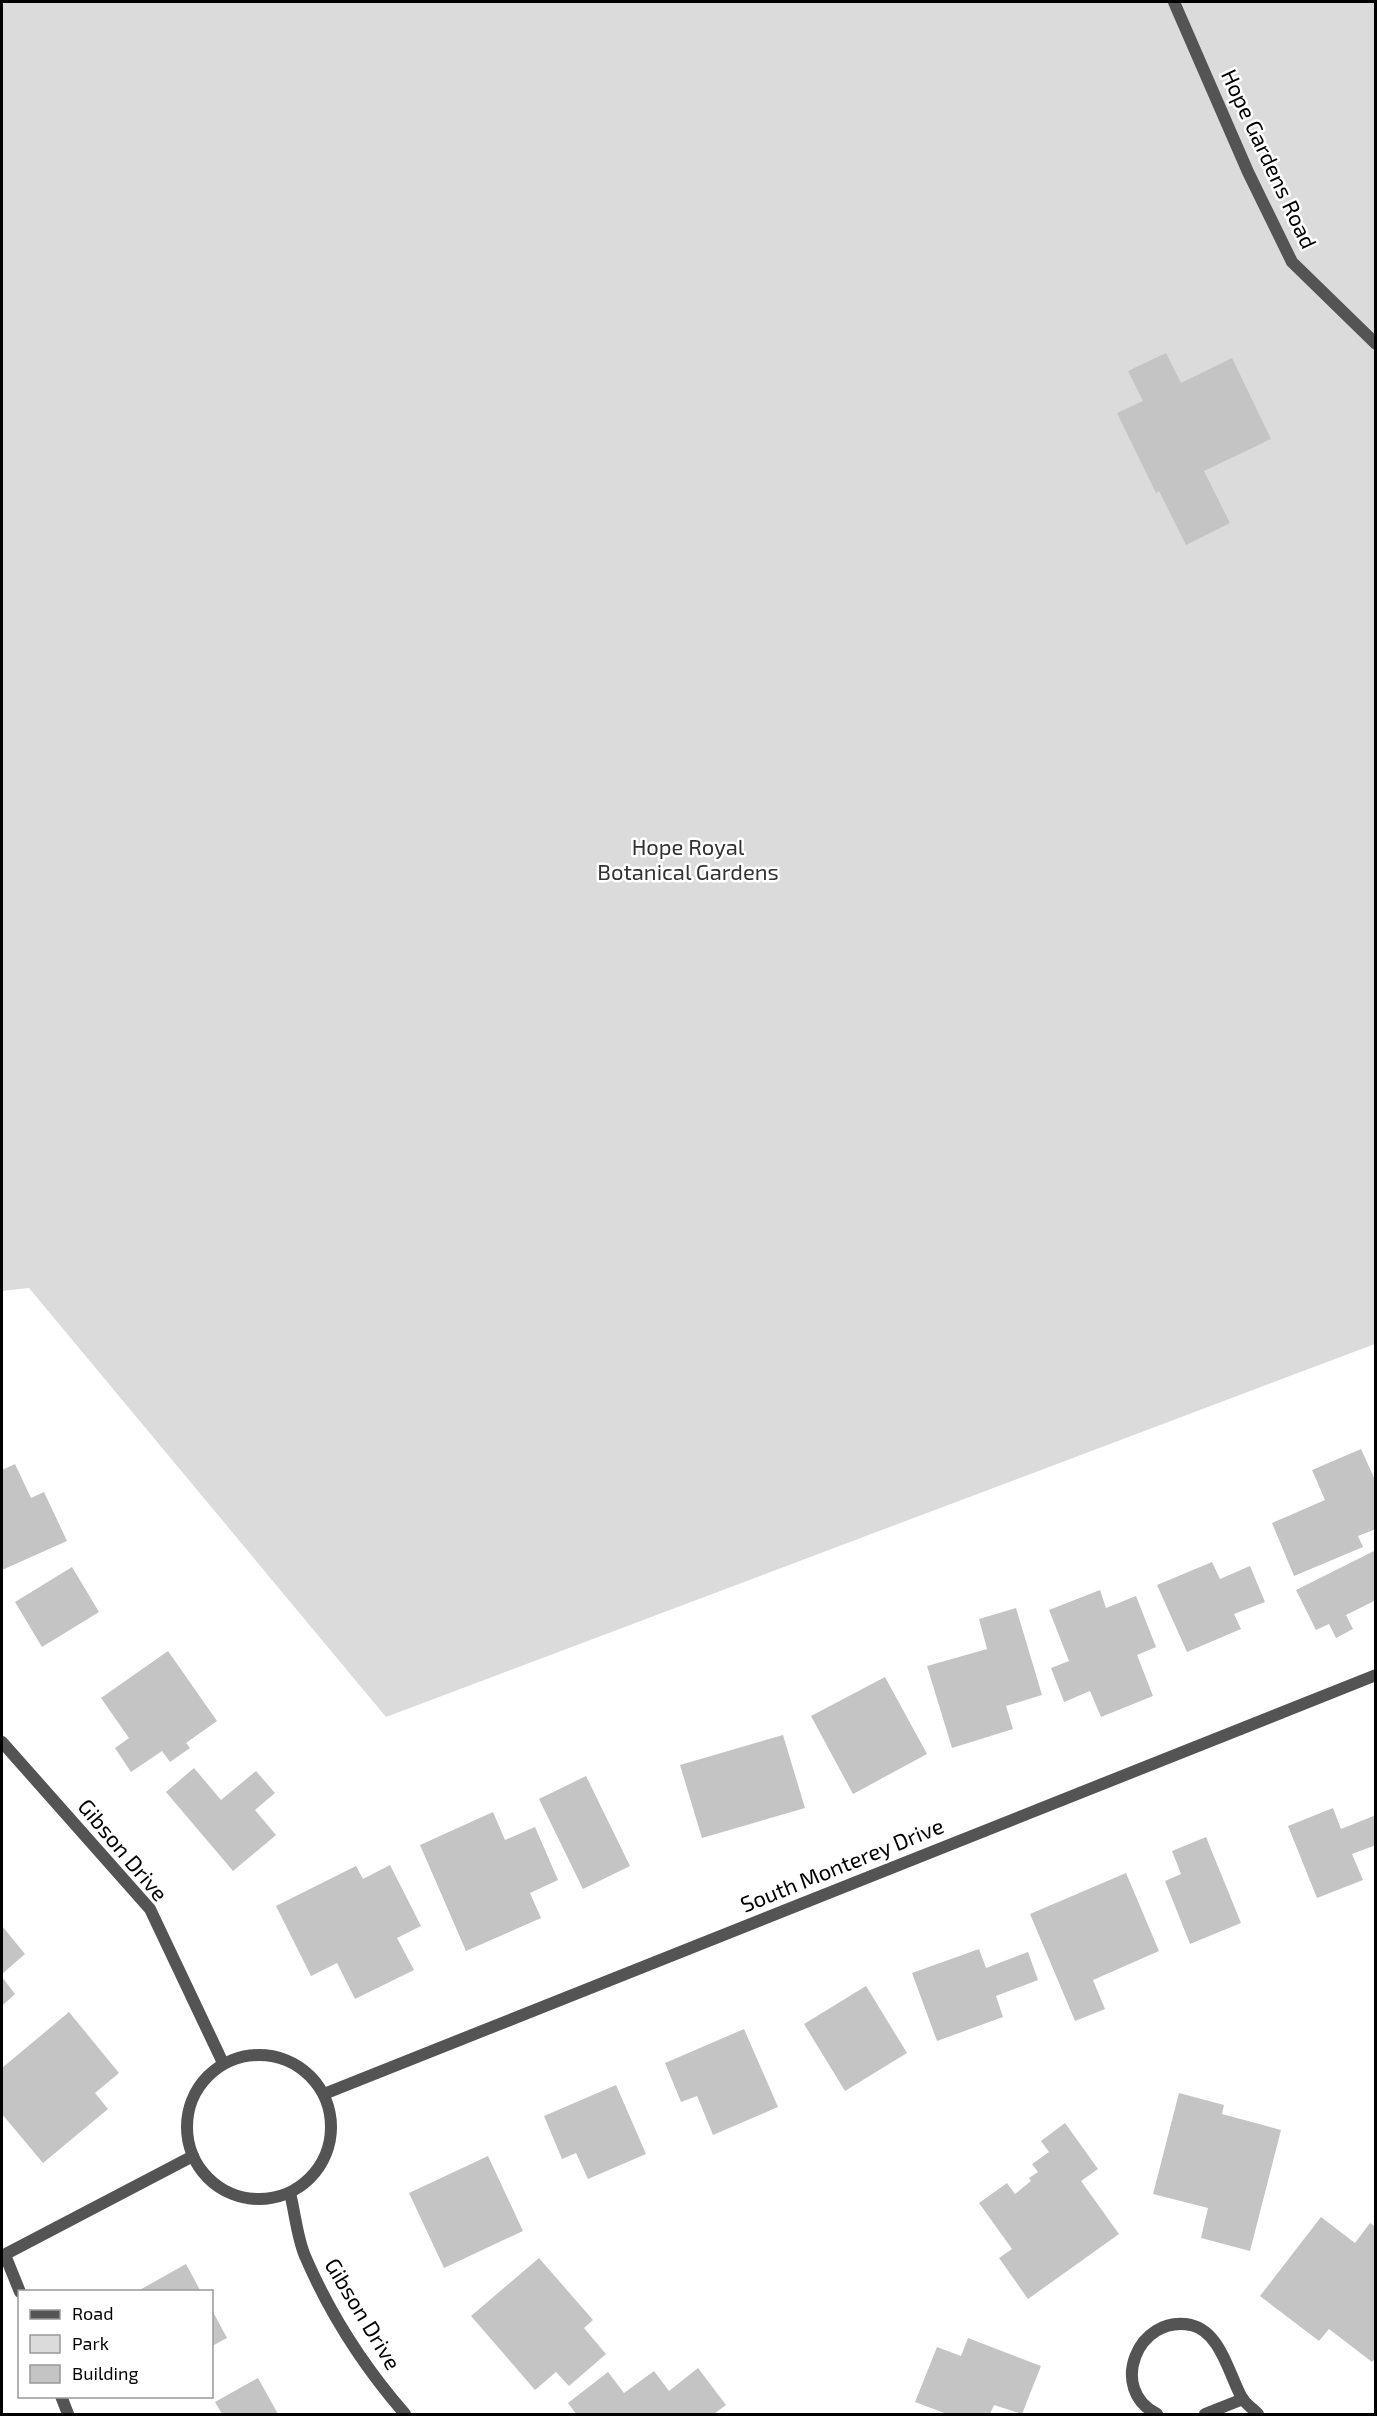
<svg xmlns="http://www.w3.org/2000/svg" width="1377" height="2416" viewBox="0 0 1377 2416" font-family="'Exo 2',sans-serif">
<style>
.green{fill:#dbdbdb}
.building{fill:#c4c4c4}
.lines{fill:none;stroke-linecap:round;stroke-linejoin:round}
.service{stroke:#545454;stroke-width:12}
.minor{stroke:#545454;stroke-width:12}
.labels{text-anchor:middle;stroke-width:5;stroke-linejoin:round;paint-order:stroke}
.street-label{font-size:22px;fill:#000;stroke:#fff}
.park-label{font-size:22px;fill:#323232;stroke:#fff}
</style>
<rect width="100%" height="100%" fill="#fff"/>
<polygon class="green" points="2,2 1375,2 1375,1344 386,1717 29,1288 2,1291"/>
<g class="building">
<polygon points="1166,353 1181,383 1232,358 1271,439 1204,471 1230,523 1186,545 1159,491 1156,493 1117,413 1143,401 1128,371"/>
<polygon points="1361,1449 1376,1482 1376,1529 1358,1536 1363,1547 1294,1576 1272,1523 1325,1500 1312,1470"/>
<polygon points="15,1464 31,1498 44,1492 67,1541 2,1570 2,1470"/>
<polygon points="1376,1550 1376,1600 1346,1615 1353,1629 1336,1638 1329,1624 1316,1630 1296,1590"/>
<polygon points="1212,1562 1220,1579 1250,1566 1265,1602 1234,1614 1241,1629 1187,1652 1157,1585"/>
<polygon points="72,1567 99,1612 42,1647 15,1602"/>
<polygon points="1100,1590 1106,1608 1136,1596 1156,1647 1137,1655 1153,1696 1101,1717 1090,1691 1064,1702 1051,1668 1069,1661 1049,1610"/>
<polygon points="1016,1608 1042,1695 1006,1706 1013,1729 952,1748 927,1666 987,1649 979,1619"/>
<polygon points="168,1651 217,1721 186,1743 190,1748 170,1762 162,1751 131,1772 115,1748 129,1738 101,1698"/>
<polygon points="885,1677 927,1754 853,1794 811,1716"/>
<polygon points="783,1735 805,1808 702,1838 680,1765"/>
<polygon points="194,1768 221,1800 256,1771 275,1793 255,1810 276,1835 233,1871 166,1792"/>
<polygon points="586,1776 630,1866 583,1889 539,1799"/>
<polygon points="1333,1808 1341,1829 1376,1815 1376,1845 1352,1854 1363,1880 1317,1898 1288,1826"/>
<polygon points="493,1812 505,1840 535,1827 558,1880 530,1893 541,1918 466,1951 420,1845"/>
<polygon points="1206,1837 1241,1923 1190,1944 1165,1881 1181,1874 1172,1851"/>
<polygon points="390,1865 421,1926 397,1938 414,1970 355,1999 337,1963 311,1976 276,1906 356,1866 363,1879"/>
<polygon points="1126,1873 1159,1951 1093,1980 1105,2009 1075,2021 1030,1914"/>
<polygon points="2,1926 25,1954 2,1974"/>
<polygon points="979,1949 986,1968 1028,1952 1038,1980 996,1996 1003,2017 937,2041 912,1973"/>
<polygon points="2,1977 15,1994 2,2006"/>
<polygon points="866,1986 907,2053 845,2091 804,2024"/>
<polygon points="69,2012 119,2073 95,2093 108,2109 43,2163 2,2114 2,2068"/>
<polygon points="744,2029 778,2107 713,2135 697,2096 681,2102 665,2063"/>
<polygon points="616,2085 646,2154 588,2179 576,2153 562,2159 544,2116"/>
<polygon points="1179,2093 1224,2105 1222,2114 1281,2130 1250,2251 1201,2238 1208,2208 1153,2194"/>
<polygon points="1065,2123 1098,2169 1081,2181 1119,2234 1028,2299 999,2258 1012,2249 979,2203 1007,2183 1015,2194 1031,2181 1029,2178 1038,2172 1032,2164 1049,2152 1041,2141"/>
<polygon points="488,2156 523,2231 444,2268 409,2193"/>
<polygon points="1321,2217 1355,2243 1370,2223 1376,2227 1376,2358 1372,2362 1329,2329 1319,2341 1260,2296"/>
<polygon points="539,2258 593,2320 584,2328 606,2354 569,2386 556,2372 535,2390 471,2316"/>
<polygon points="186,2264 201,2292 136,2292"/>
<polygon points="212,2310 227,2338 212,2346"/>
<polygon points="968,2338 1041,2366 1022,2414 994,2405 990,2414 947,2414 915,2402 937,2347 961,2356"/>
<polygon points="698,2368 726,2405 714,2414 576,2414 568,2403 608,2372 624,2393 654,2371 669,2391"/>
<polygon points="258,2378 278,2414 222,2414 215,2402"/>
</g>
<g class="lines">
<polyline class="service" points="1174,2 1248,172 1292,262 1376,344"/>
<g class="minor">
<polyline points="2,1742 150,1909 223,2063"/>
<circle cx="259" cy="2127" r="72"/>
<polyline points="324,2094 1376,1675"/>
<path d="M290,2193C295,2213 297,2237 305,2256C329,2312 365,2368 405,2414"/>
<polyline points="5,2255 20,2292"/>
<polyline points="2,2256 193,2156"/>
<polyline points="61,2396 68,2414"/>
<path d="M1157,2414C1108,2390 1137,2314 1191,2325C1221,2332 1229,2375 1242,2398C1246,2404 1253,2409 1258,2414"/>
<polyline points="1205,2414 1243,2399"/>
</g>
</g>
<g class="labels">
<g class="street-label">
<text transform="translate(1269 159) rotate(65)" y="8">Hope Gardens Road</text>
<text transform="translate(123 1850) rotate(50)" y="8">Gibson Drive</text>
<text transform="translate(842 1865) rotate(-22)" y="8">South Monterey Drive</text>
<text transform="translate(363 2314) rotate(59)" y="8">Gibson Drive</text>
</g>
<g class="park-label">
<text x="688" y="855">Hope Royal<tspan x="688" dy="25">Botanical Gardens</tspan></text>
</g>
</g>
<rect width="1377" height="2416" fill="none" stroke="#000000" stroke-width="6"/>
<rect x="18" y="2290" width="195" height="108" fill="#ffffff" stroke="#999999" stroke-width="1.5"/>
<rect x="30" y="2310" width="30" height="9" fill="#545454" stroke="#999999" stroke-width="1.5"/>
<text x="72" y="2320" font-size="18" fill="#000000">Road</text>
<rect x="30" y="2335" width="30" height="18" fill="#dbdbdb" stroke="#999999" stroke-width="1.5"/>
<text x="72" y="2350" font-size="18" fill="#000000">Park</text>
<rect x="30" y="2365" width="30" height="18" fill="#c4c4c4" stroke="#999999" stroke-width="1.5"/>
<text x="72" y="2380" font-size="18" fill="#000000">Building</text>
</svg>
